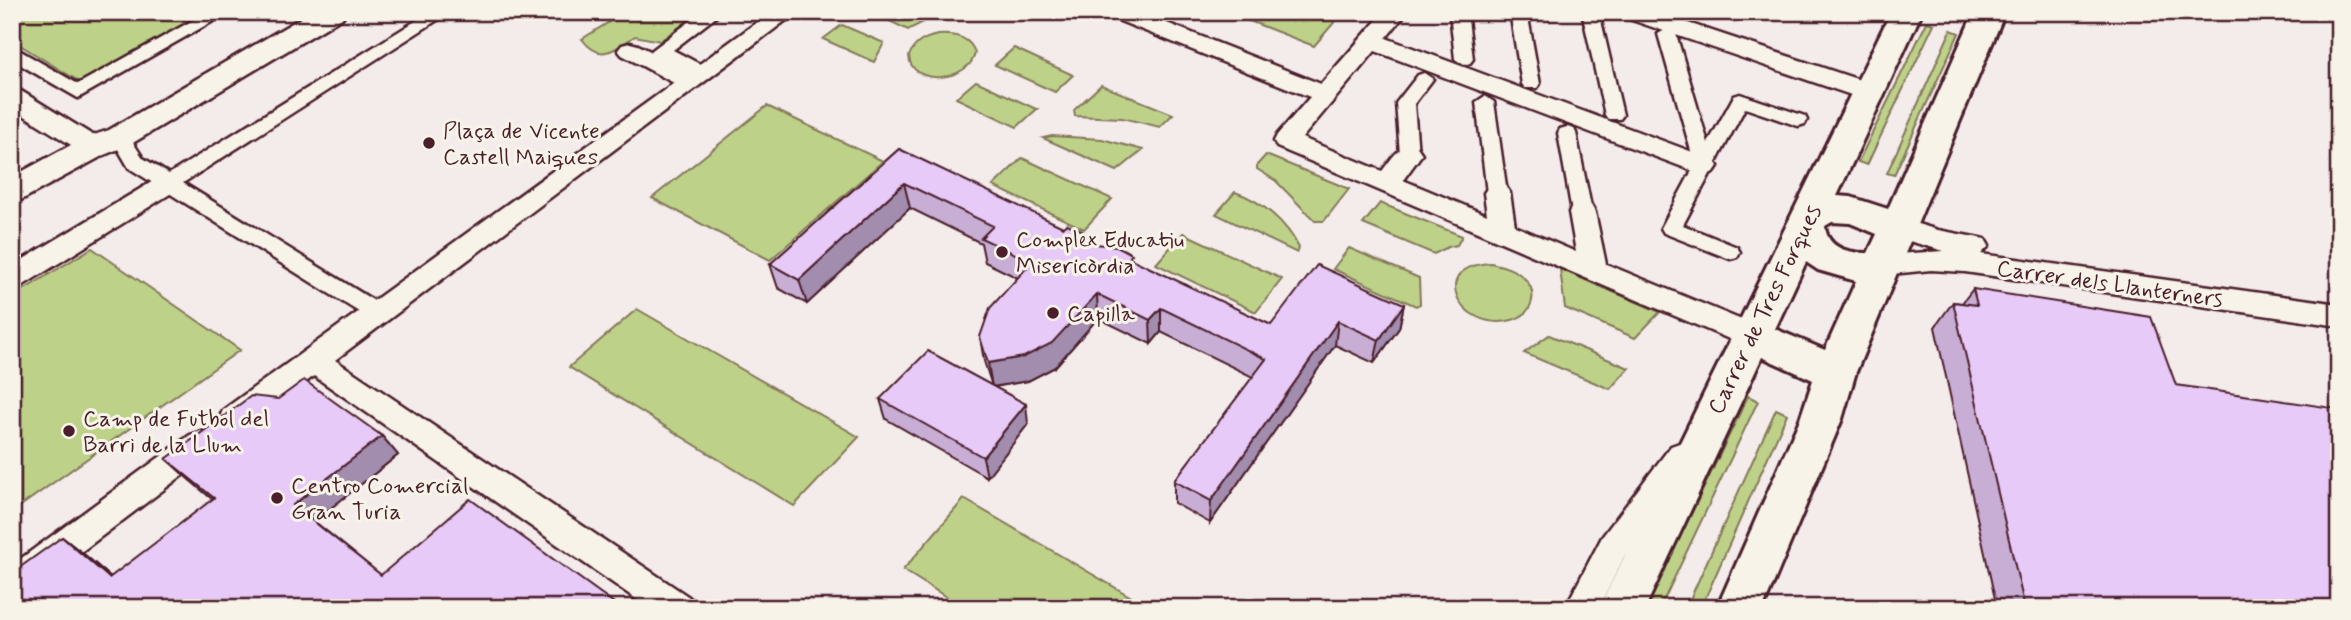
<svg xmlns="http://www.w3.org/2000/svg" width="2351" height="620" viewBox="0 0 2351 620" font-family="Mynerve,sans-serif">
<style>
.green{fill:#bdd288;stroke:#84785a;stroke-width:2}
.lines{fill:none;stroke-linecap:round;stroke-linejoin:round}
.pedestrian-casing{stroke:#4a1f2b;stroke-width:5}
.minor-casing{stroke:#4a1f2b;stroke-width:5}
.tertiary-casing{stroke:#4a1f2b;stroke-width:5}
.secondary-casing{stroke:#4a1f2b;stroke-width:6}
.pedestrian{fill:#f7f3e8;fill-rule:evenodd}
.minor{fill:#f7f3e8;fill-rule:evenodd}
.tertiary{fill:#f7f3e8;fill-rule:evenodd}
.secondary{fill:#f7f3e8;fill-rule:evenodd}
.wall{fill:#c8aed5;stroke:#4a1f2b;stroke-width:2}
.shaded-wall{fill:#a28dae;stroke:#4a1f2b;stroke-width:2}
.building{fill:#e8caf8;stroke:#4a1f2b;stroke-width:2}
.poi-dot{fill:#4a1f2b;stroke:#f7f3e8;stroke-width:2.5}
.labels{text-anchor:middle;stroke-width:6;stroke-linejoin:round;paint-order:stroke}
.poi-label{font-size:23px;fill:#4a1f2b;stroke:#f7f3e8;text-anchor:start}
.street-label{font-size:23px;fill:#4a1f2b;stroke:#f7f3e8}
</style>
<rect width="100%" height="100%" fill="#f4ebeb"/>
<filter id="ink" filterUnits="userSpaceOnUse"><feTurbulence type="fractalNoise" baseFrequency=".0143" numOctaves="2"/><feDisplacementMap in="SourceGraphic" scale="14" xChannelSelector="R" yChannelSelector="G"/><feConvolveMatrix kernelMatrix="1 2 1 2 8 2 1 2 1" color-interpolation-filters="sRGB"/></filter>
<g filter="url(#ink)">
<g class="green">
<polygon points="12,12 205,12 80,82 12,40"/>
<path d="M625,12H700L660,41L635,36C615,49 601,64 582,39Z"/>
<polygon points="871,12 926,12 935,16 908,30"/>
<polygon points="1254,12 1343,12 1314,46 1247,20"/>
<polygon points="1927,22 1934,24 1867,165 1858,162"/>
<polygon points="842,25 884,43 874,62 823,39"/>
<polygon points="1951,30 1959,33 1894,175 1887,173"/>
<path d="M938,35C953,34 970,36 975,53C970,81 911,88 909,56C914,43 924,38 938,35Z"/>
<polygon points="1014,48 1073,75 1055,92 995,65"/>
<polygon points="976,81 1036,109 1037,109 1017,127 956,98"/>
<polygon points="1101,85 1173,114 1160,127 1122,118 1075,116 1074,110"/>
<polygon points="767,106 883,161 770,260 652,198"/>
<polygon points="1052,136 1102,139 1143,150 1117,171 1043,138"/>
<polygon points="1266,155 1349,189 1324,221 1315,221 1276,181 1257,169 1257,165"/>
<polygon points="1022,158 1112,199 1084,229 993,186"/>
<path d="M1235,192C1262,201 1287,223 1299,248L1297,253L1216,214Z"/>
<polygon points="1380,203 1462,236 1457,245 1448,247 1434,254 1363,224"/>
<polygon points="1183,233 1282,279 1256,312 1156,264"/>
<polygon points="92,248 240,350 12,512 12,297"/>
<polygon points="1349,248 1419,278 1420,304 1416,306 1333,269"/>
<path d="M1491,263C1503,266 1516,269 1525,279C1539,294 1532,315 1512,320C1461,334 1425,266 1491,263Z"/>
<polygon points="1560,269 1660,312 1635,338 1565,308"/>
<polygon points="637,309 859,437 794,506 569,367"/>
<polygon points="1549,335 1629,368 1610,389 1524,353"/>
<polygon points="1748,396 1758,401 1660,608 1646,608"/>
<polygon points="1776,409 1787,414 1701,608 1686,608"/>
<polygon points="964,499 1150,608 964,608 903,570"/>
</g>
<g class="lines">
<defs>
<g id="pedestrian">
<polygon points="208,12 229,12 78,98 12,60 12,46 78,84"/>
<polygon points="430,12 450,12 183,183 384,307 388,313 384,319 377,321 370,319 129,168 111,137 113,133 127,133 143,158 169,174"/>
<polygon points="702,12 722,12 673,50 709,69 712,73 703,79 654,55 651,51"/>
<polygon points="1450,12 1467,12 1473,59 1470,63 1464,65 1455,59"/>
<polygon points="1510,12 1527,12 1540,84 1537,88 1525,88 1522,84"/>
<polygon points="1582,12 1599,12 1623,115 1620,119 1608,119 1605,115"/>
<polygon points="1667,29 1676,34 1708,143 1734,96 1740,94 1805,116 1807,120 1805,124 1798,126 1745,108 1683,225 1737,247 1740,252 1737,257 1730,259 1664,233 1661,228 1695,165 1658,34"/>
<polygon points="1424,73 1433,79 1414,104 1418,154 1416,159 1402,159 1400,154 1396,103 1418,75"/>
<polygon points="1485,96 1494,102 1507,193 1504,198 1490,198 1487,193 1476,102"/>
<polygon points="1567,127 1574,129 1576,133 1592,212 1589,217 1575,217 1572,212 1558,133 1560,129"/>
</g>
<g id="minor">
<polygon points="771,12 797,12 335,360 689,597 694,608 649,608 314,376 245,428 234,431 223,428 219,419 223,410 674,83 622,55 618,50 622,45 630,43 638,45 690,71"/>
<path d="M1107,12H1139L1321,84L1384,12H1407L1386,38L1714,160L1718,166L1714,172L1705,175L1696,172L1375,51L1302,138L1382,171C1393,158 1399,142 1418,148L1422,154L1403,180L1487,215L1484,193L1488,187L1497,184L1506,187L1510,193L1515,226L1576,252L1569,212L1573,205L1582,203L1591,205L1595,212L1606,264L1761,328L1765,336L1761,344L1751,347L1741,344L1277,147L1274,141L1277,135L1310,97L1110,17Z"/>
<polygon points="1620,12 1655,12 1878,86 1881,92 1878,98 1869,100 1860,98 1623,17"/>
<polygon points="12,89 21,91 102,141 106,147 102,153 93,156 84,153 12,108"/>
<polygon points="169,174 178,177 182,183 178,189 22,286 12,289 12,266 160,177"/>
<polygon points="1897,218 1938,230 1985,239 1989,246 1981,254 2339,304 2339,326 1965,272 1931,270 1881,275 1871,272 1867,265 1871,258 1881,255 1944,251 1888,235 1884,228 1888,221"/>
<polygon points="201,431 212,435 216,444 212,453 24,595 12,599 12,565 190,435"/>
<polygon points="1682,442 1693,446 1697,455 1693,464 1624,557 1599,608 1565,608 1602,537 1671,446"/>
</g>
<polygon id="tertiary" points="311,12 346,12 342,18 131,144 104,155 23,199 12,202 12,177 82,139 109,130"/>
<path id="secondary" d="M1891,12H1922L1837,196L1851,197L1888,209L1974,12H2005L1856,372L1842,419L1763,608H1717L1800,419L1813,380L1762,357L1645,608H1599ZM1832,222L1850,223L1877,234L1868,253C1849,253 1827,249 1825,226ZM1806,262L1818,270L1856,281L1825,350L1775,329Z"/>
</defs>
<use href="#pedestrian" class="pedestrian-casing"/>
<use href="#minor" class="minor-casing"/>
<use href="#tertiary" class="tertiary-casing"/>
<use href="#secondary" class="secondary-casing"/>
<use href="#pedestrian" class="pedestrian"/>
<use href="#minor" class="minor"/>
<use href="#tertiary" class="tertiary"/>
<use href="#secondary" class="secondary"/>
</g>
<g class="wall">
<polygon points="899,149 1095,244 1271,325 1404,304 1399,328 1374,363 1335,345 1210,523 1174,503 1174,481 1253,377 1161,332 1151,344 1098,318 1055,367 1028,381 994,387 1028,424 987,477 886,419 880,399 992,386 984,361 980,337 1018,278 985,262 981,243 910,208 807,304 778,288 770,264"/>
<polygon points="1973,289 2176,385 2339,608 1997,608 1935,327 1953,302 1962,303"/>
<polygon points="278,399 382,436 398,455 314,521 381,575 621,608 12,608 62,537 85,555 111,577 213,500 187,478 166,459"/>
</g>
<g class="shaded-wall">
<polygon points="904,183 910,208 807,304 799,280"/>
<polygon points="1097,294 1098,318 1055,367 1028,381 992,387 988,363"/>
<polygon points="1404,304 1399,328 1374,363 1379,340"/>
<polygon points="1161,308 1161,332 1151,344 1150,320"/>
<polygon points="1338,321 1335,345 1210,523 1211,501"/>
<polygon points="1026,404 1028,424 987,477 983,457"/>
<polygon points="382,436 398,455 312,523 293,505"/>
<polygon points="62,537 85,555 132,596 109,578"/>
</g>
<g class="building">
<polygon points="899,149 1063,227 1067,224 1081,230 1095,244 1117,246 1132,254 1129,258 1271,325 1317,265 1404,304 1379,340 1338,321 1211,501 1174,481 1266,359 1161,308 1150,320 1097,294 1052,343 1024,357 988,363 980,337 990,308 1032,262 981,238 993,226 904,183 799,280 770,264"/>
<polygon points="1973,289 2151,317 2176,385 2339,409 2339,608 2025,608 1953,302 1977,305"/>
<polygon points="928,351 1026,404 983,457 880,399"/>
<polygon points="304,380 382,436 293,505 381,575 470,499 621,608 12,608 12,573 62,537 109,578 214,498 166,459 251,396 278,399"/>
</g>
</g>
<g class="poi-dot">
<circle cx="429" cy="143" r="7"/>
<circle cx="1002" cy="252" r="7"/>
<circle cx="1053" cy="313" r="7"/>
<circle cx="69" cy="431" r="7"/>
<circle cx="277" cy="498" r="7"/>
</g>
<g class="labels">
<g class="poi-label">
<text x="443" y="138">Plaça de Vicente<tspan x="443" dy="26">Castell Maiques</tspan></text>
<text x="1016" y="247">Complex Educatiu<tspan x="1016" dy="26">Misericòrdia</tspan></text>
<text x="1067" y="321">Capilla</text>
<text x="83" y="426">Camp de Futbol del<tspan x="83" dy="26">Barri de la Llum</tspan></text>
<text x="291" y="493">Centro Comercial<tspan x="291" dy="26">Gran Turia</tspan></text>
</g>
<g class="street-label">
<text transform="translate(2110 283) rotate(8)" y="8">Carrer dels Llanterners</text>
<text transform="translate(1764 309) rotate(-64)" y="8">Carrer de Tres Forques</text>
</g>
</g>
<rect width="2351" height="620" fill="none" stroke="#f7f3e8" stroke-width="42"/>
<rect x="21" y="21" width="2309" height="578" fill="none" stroke="#4a1f2b" stroke-width="2.5" filter="url(#ink)"/>
</svg>
